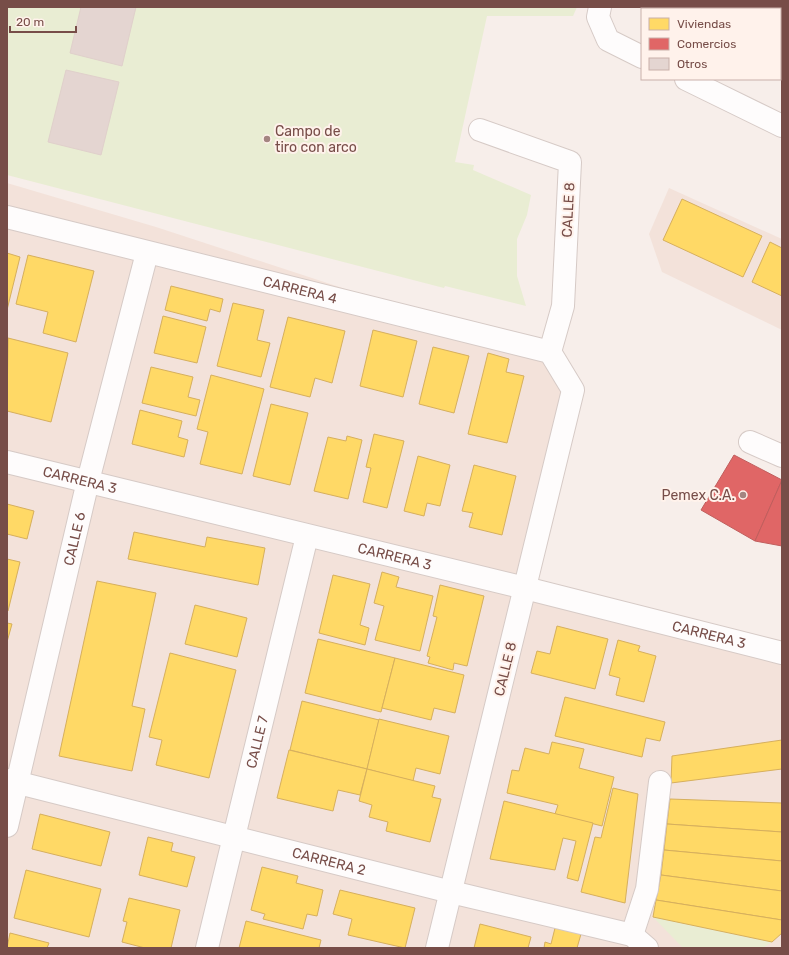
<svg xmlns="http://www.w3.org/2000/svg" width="789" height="955" viewBox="0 0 789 955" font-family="Rubik,sans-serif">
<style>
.residential{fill:#f3e2da}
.green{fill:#e9edd3}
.homes{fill:#ffd966;stroke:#d6af5d}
.shops{fill:#e06666;stroke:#c05e5d}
.building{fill:#e4d5d1;stroke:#e0d0cb}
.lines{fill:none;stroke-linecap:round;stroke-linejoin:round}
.minor-casing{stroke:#d6cac6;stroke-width:24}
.minor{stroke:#fefcfc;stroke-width:22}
.poi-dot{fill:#a48581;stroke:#fff2eb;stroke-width:1.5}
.labels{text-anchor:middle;stroke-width:4;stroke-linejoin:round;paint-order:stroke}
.poi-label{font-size:14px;fill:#774d48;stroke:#fff2eb;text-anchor:start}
.street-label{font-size:14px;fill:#774d48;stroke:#fff2eb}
</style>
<rect width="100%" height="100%" fill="#f7eeea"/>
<g class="residential">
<polygon points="7,183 156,227 501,340 550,352 573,390 525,588 782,653 782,948 7,948"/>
<polygon points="669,188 782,239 782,330 662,272 649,234"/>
</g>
<g class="green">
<polygon points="7,7 577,7 573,16 487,16 455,162 474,165 473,170 531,195 527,215 517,239 517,276 526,306 445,286 444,288 7,175"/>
<polygon points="653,917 772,942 763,948 683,948"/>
</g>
<g class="homes">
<polygon points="682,199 762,236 743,277 663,240"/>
<polygon points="770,242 782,248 782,296 752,282"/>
<polygon points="7,253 20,257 7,310"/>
<polygon points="28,255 94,271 76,342 43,333 48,312 16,304"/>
<polygon points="171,286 223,299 220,312 210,309 207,321 165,310"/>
<polygon points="233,303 264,310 257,340 270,343 261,377 217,366"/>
<polygon points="163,316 206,327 197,363 154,353"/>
<polygon points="288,317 345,331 332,383 315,378 310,397 270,387"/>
<polygon points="373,330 417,341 403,397 360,386"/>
<polygon points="8,338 68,353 51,422 7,411"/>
<polygon points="433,347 469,356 454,413 419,404"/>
<polygon points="488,353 509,359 506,372 524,376 507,443 468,434"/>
<polygon points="151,367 193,377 188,397 200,400 196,416 142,403"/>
<polygon points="211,375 264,389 242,474 200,464 208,432 197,429"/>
<polygon points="271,404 308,413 290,485 253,476"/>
<polygon points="140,410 182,421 178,437 188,440 184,457 132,444"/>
<polygon points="374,434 404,441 387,508 363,502 371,468 366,467"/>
<polygon points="347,436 362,440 348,499 314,491 328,437 346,441"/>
<polygon points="418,456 450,465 440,506 427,503 424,516 404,511"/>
<polygon points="474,465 516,476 502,535 469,527 473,513 462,511"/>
<polygon points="7,504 34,511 27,539 7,534"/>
<polygon points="134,532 205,547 207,537 265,548 258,585 128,559"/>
<polygon points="7,559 20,562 8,611 7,611"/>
<polygon points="382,572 399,577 396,587 433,596 420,651 375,640 384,606 374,603"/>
<polygon points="333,575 370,584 360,625 369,628 365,645 319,633"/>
<polygon points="97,581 156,593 132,706 145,709 132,771 59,756"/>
<polygon points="440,585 484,596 467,666 454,663 453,670 428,663 430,657 427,656 437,617 433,616"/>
<polygon points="195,605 247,618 237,657 185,644"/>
<polygon points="7,623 12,624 7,642"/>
<polygon points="557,626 608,639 595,689 531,673 537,651 550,654"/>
<polygon points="318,639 395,658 381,712 305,693"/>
<polygon points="618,640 640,646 638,651 656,656 644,702 616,695 620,678 609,675"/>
<polygon points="170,653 236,670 209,778 156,765 162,740 149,737"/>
<polygon points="395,658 464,675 455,713 434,708 431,720 382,708"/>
<polygon points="565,697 665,722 660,741 646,738 642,757 555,736"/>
<polygon points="302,701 379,720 367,769 290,750"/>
<polygon points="379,719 449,736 440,774 416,768 413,781 367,769"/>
<polygon points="782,740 782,769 671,783 672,756"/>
<polygon points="552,742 584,749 579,768 614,777 602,826 555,814 558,805 507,793 512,770 519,771 525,748 549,754"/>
<polygon points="289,750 367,769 360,795 338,790 333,811 277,798"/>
<polygon points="367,769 435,786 432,797 441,799 430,842 386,831 388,822 369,817 372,805 359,801"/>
<polygon points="613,788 638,794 625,903 581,892 595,837 601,838"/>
<polygon points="670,799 782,803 782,832 667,824"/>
<polygon points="504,801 593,823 578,881 567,878 576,841 563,838 555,870 490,859"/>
<polygon points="40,814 110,832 101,866 32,849"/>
<polygon points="667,824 782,832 782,861 664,850"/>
<polygon points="148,837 173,843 171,851 195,857 187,887 139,875"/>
<polygon points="664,850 782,861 782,891 661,875"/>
<polygon points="262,867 298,876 296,883 323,890 317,916 307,914 303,929 263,919 265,914 251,910"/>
<polygon points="26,870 101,889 89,937 14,918"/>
<polygon points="661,875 782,891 782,920 656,900"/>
<polygon points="340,890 415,908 405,948 348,935 352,919 333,914"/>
<polygon points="129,898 180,910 171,948 145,948 122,942 127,922 123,921"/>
<polygon points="656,900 782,920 782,933 772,942 653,917"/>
<polygon points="246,921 321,940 319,948 239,948"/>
<polygon points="480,924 531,937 528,948 474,948"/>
<polygon points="555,928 581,934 577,948 544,948 545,942 551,944"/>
<polygon points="10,933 49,943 47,948 7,948"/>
</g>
<g class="shops">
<polygon points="734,455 782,480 755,541 701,510"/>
<polygon points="782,480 782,546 755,541"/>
</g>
<g class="building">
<polygon points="81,7 136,7 122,66 70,53"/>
<polygon points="66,70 119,82 101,155 48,142"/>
</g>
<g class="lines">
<defs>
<g id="minor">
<polyline points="600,7 598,17 608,40 642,57"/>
<polyline points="686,79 782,126"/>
<polyline points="480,130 570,162 563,306 550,352"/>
<path id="s1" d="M7,217L550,352L573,390L437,948"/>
<polyline points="750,442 782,456"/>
<path id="s2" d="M7,462L525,588L782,653"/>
<path id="s3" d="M7,780L451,892L632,935L647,948"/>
<path id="s4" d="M7,826L88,481L147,253"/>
<polyline points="632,935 647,889 660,782"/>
<path id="s5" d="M207,948L307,536"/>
</g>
</defs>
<use href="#minor" class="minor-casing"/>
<use href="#minor" class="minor"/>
</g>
<g class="poi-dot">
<circle cx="267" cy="139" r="4"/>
<circle cx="743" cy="495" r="4"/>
</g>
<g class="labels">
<g class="poi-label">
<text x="275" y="136">Campo de<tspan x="275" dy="16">tiro con arco</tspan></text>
<text x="735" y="500" text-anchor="end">Pemex C.A.</text>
</g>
<g class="street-label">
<text transform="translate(568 210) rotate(-87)" y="5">CALLE 8</text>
<text dy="5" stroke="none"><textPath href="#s1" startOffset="302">CARRERA 4</textPath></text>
<text dy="5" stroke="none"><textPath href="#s2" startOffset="75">CARRERA 3</textPath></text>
<text dy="5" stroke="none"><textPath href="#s4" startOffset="295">CALLE 6</textPath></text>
<text dy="5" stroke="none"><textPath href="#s2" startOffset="399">CARRERA 3</textPath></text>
<text dy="5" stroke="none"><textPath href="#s2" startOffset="723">CARRERA 3</textPath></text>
<text transform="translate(505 669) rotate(-76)" y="5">CALLE 8</text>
<text dy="5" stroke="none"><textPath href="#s5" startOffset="212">CALLE 7</textPath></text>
<text dy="5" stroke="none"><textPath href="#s3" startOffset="332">CARRERA 2</textPath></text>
</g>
</g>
<rect width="789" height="955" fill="none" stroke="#774d48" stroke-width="16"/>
<rect x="641" y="8" width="140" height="72" fill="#fff2eb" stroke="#c9b0aa"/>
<rect x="649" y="18" width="20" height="12" fill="#ffd966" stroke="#c9b0aa"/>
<text x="677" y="28" font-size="12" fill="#774d48">Viviendas</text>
<rect x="649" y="38" width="20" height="12" fill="#e06666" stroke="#c9b0aa"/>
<text x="677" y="48" font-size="12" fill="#774d48">Comercios</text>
<rect x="649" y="58" width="20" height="12" fill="#e4d5d1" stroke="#c9b0aa"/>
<text x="677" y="68" font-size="12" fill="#774d48">Otros</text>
<path d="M10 26v6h66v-6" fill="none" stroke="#774d48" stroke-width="2"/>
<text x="16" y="26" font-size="12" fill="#774d48" stroke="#fff2eb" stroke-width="3" paint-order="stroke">20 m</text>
</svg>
